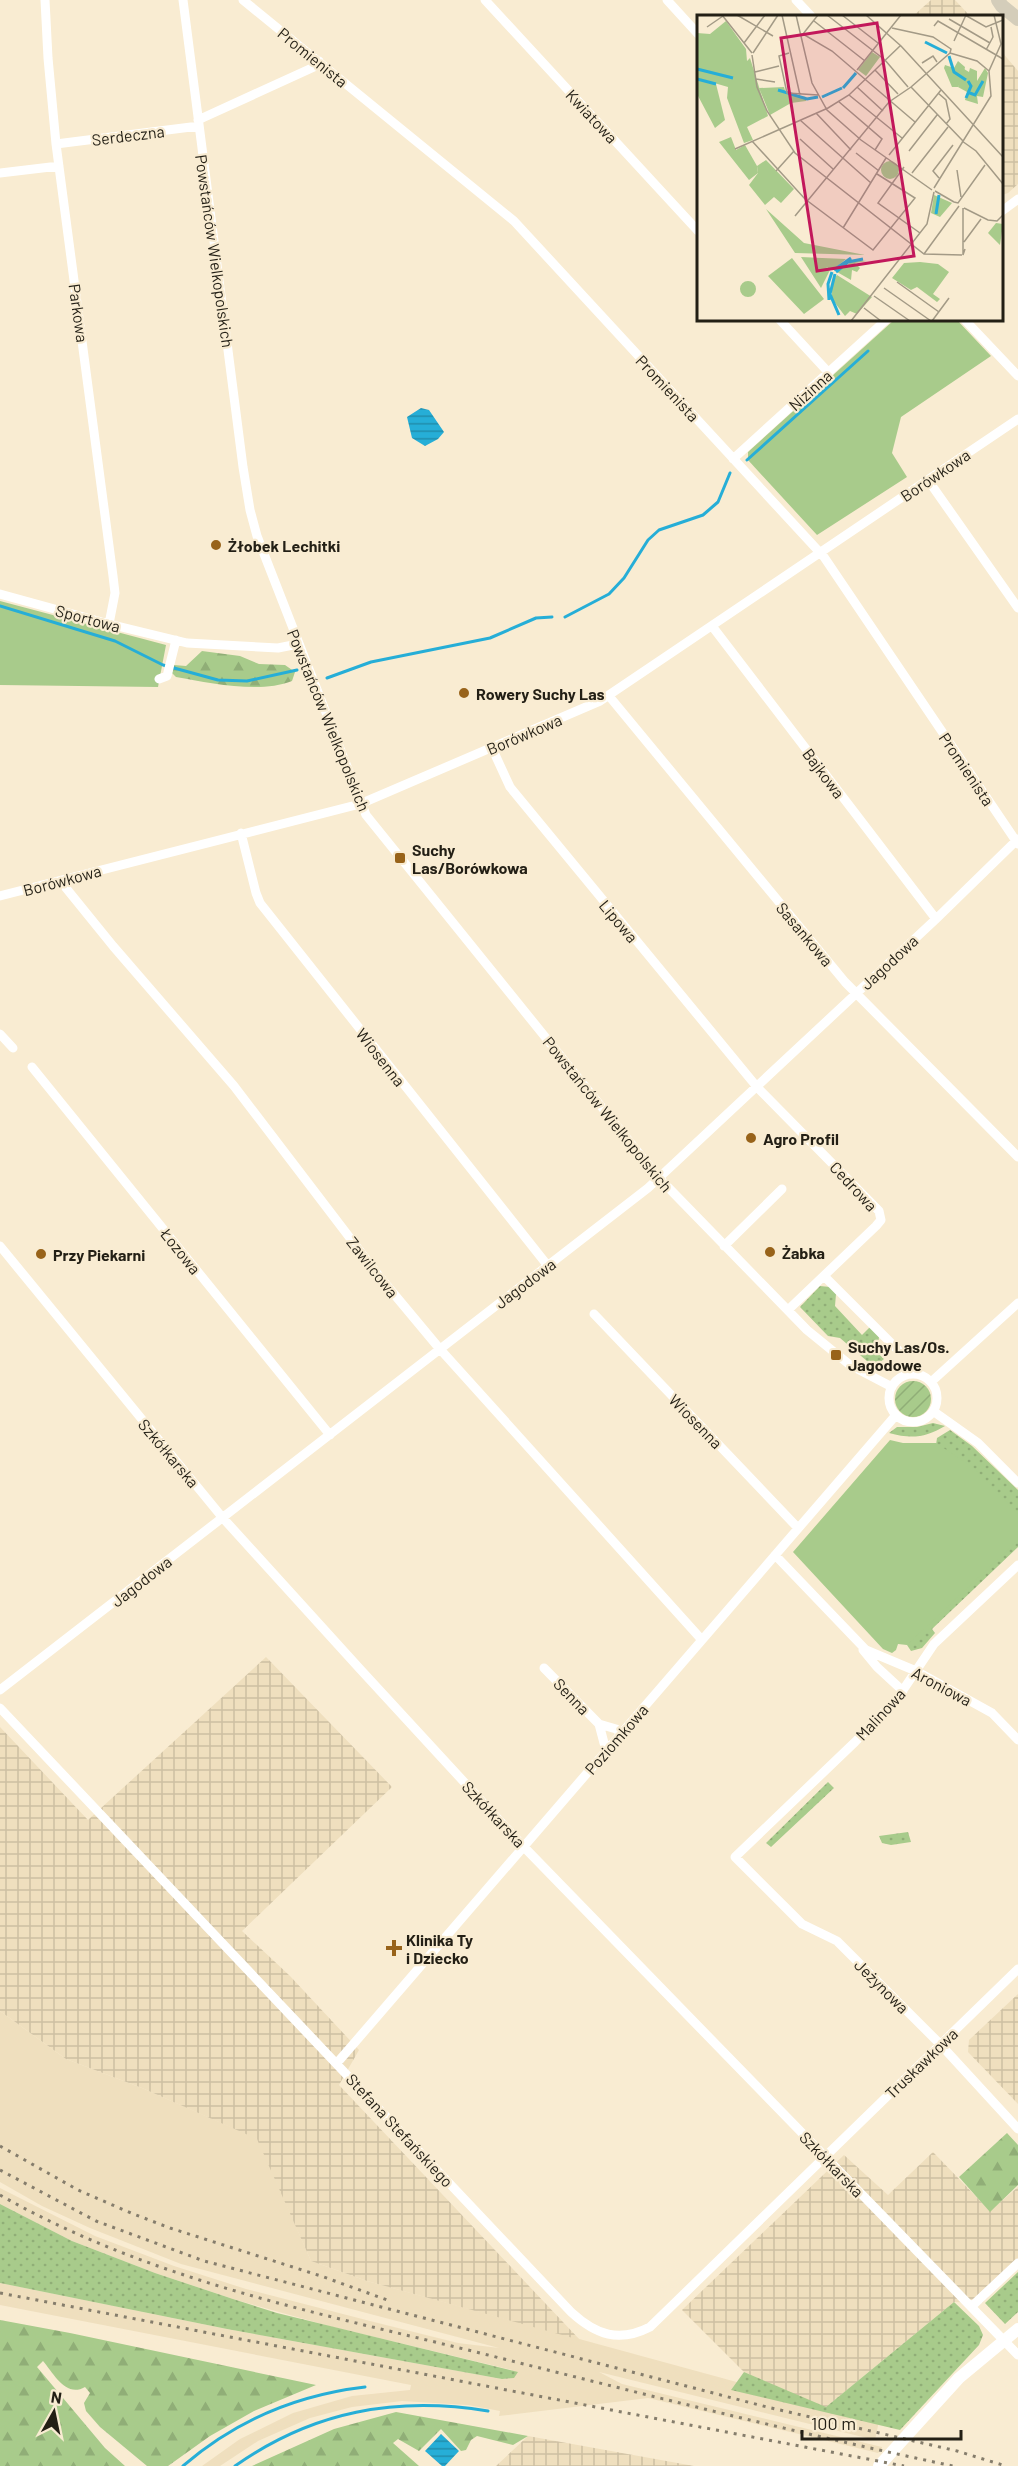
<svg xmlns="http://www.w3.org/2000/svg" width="1018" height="2466" font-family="Barlow,sans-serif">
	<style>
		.built { fill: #efdfbe }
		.industrial { fill: url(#industrial-grid) }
		.grass { fill: url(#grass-dots) }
		.forest { fill: url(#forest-firs) }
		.park { fill: #a8cb8b }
		.garden { fill: url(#garden-furrows) }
		.water { fill: url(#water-rules) }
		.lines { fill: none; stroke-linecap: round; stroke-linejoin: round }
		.stream { stroke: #26aed7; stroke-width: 3 }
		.minor { stroke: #fff; stroke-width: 9 }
		.tertiary { stroke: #fff; stroke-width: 12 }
		.secondary { stroke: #d4cdba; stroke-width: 14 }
		.rail { stroke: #857d6c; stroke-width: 3; stroke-dasharray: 3 6; stroke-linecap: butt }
		.poi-dot { fill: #98631a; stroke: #f9ecd2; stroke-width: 2 }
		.labels { text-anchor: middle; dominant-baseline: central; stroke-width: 4.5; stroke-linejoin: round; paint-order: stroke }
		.street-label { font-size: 16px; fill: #231f15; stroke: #f9ecd2 }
		.poi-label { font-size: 16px; font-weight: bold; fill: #231f15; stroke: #f9ecd2; text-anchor: start }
		.inset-river { fill: none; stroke: #26aed7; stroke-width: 3 }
		.inset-road { fill: none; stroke: #a39a86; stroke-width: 1.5 }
		.view { fill: #c2185b; fill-opacity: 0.15; stroke: #c2185b; stroke-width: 3 }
		.inset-edge { fill: none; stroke: #231f15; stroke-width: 3 }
	</style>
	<defs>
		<pattern id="industrial-grid" width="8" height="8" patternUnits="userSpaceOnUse" patternTransform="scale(1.5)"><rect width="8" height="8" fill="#efdfbe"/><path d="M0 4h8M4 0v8" fill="none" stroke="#cdbfa2"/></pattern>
		<pattern id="grass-dots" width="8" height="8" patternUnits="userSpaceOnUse" patternTransform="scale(1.5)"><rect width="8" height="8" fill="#a8cb8b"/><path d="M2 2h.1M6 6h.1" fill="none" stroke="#90ae77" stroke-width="1.8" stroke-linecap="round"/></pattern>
		<pattern id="forest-firs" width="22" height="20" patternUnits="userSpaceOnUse" patternTransform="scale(1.5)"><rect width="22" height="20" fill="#a8cb8b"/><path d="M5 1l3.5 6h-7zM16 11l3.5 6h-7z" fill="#90ae77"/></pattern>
		<pattern id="garden-furrows" width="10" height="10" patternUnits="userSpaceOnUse" patternTransform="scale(1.5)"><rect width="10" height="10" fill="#a8cb8b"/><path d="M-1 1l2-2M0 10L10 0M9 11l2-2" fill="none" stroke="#90ae77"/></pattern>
		<pattern id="water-rules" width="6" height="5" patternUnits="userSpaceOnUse" patternTransform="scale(1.5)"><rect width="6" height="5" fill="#26aed7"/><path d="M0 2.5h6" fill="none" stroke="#208dad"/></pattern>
	</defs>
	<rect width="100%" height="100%" fill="#f9ecd2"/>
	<path class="built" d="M0 2011 66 2059 142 2088 258 2139 311 2261 367 2281 879 2421 875 2440 599 2372 622 2384 882 2447V2449L878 2453 648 2398 499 2416 500 2411 468 2405 402 2401 352 2407 310 2418 258 2441 220 2466H202L240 2439 293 2413 352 2396 410 2390 411 2385 0 2305V2283L227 2329 502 2379 514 2378 512 2370 329 2326 233 2299 155 2273 72 2241 0 2204V2188L95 2236 174 2266 246 2289 370 2321 458 2343 499 2348 181 2264 90 2228 42 2206 0 2182Z"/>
	<path class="industrial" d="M931 0H955L970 16H913Z
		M1002 52 1018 71V184L1008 193 1002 195Z
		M266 1657 392 1787 242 1931 290 1976 359 2050 339 2085 580 2340 367 2281 311 2261 257 2139 142 2088 66 2059 0 2011V1727L88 1820Z
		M1018 1994V2104L968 2052 969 2040Z
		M933 2152 990 2211 1018 2187V2266L982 2303 954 2302 825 2408 744 2372 682 2310 844 2155 888 2195Z
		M528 2436 694 2466H496Z"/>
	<path class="grass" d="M820 1286 830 1287 836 1294 835 1306 862 1335 870 1327 879 1337 877 1352 884 1359 874 1367 840 1338 828 1336 800 1307Z
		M933 1423 945 1426C925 1438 911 1439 889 1433L897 1427H917Z
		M950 1430 972 1446 1018 1490V1547L932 1629 935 1633 922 1648 911 1651 907 1645 937 1438Z
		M828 1782 834 1788 771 1847 766 1843Z
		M908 1832 911 1842 891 1845 882 1843 879 1836Z
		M0 2204 72 2241 155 2273 233 2299 277 2313 518 2372 514 2378 502 2379 227 2329 0 2283Z
		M1018 2272V2312L1005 2324 985 2303Z
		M954 2302 979 2326 983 2335 979 2345 900 2430 731 2390 744 2372 826 2407Z"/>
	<path class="forest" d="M202 651 240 656 259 664 285 665 295 672 292 681C260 694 210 683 176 677L172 673 174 665 186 666Z
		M1007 2133 1018 2145V2185L990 2212 959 2177Z
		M0 2320 70 2333 316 2385 254 2411 210 2436 168 2466H147L100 2427 86 2411 84 2403 90 2393 85 2387C66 2398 54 2374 43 2361L37 2367 105 2448 125 2466H0Z
		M396 2412 528 2436 513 2445 477 2436 471 2440 466 2450 461 2451 441 2429 419 2451 398 2439 393 2443 419 2466H252L334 2429Z"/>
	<path class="park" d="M894 320H957L991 356 901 417 892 453 907 477 817 535 748 460V452Z
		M0 601 166 645 158 687 0 685Z
		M890 1440 903 1443H936L974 1468 1018 1514V1540L907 1645 898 1644 896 1650 892 1653 883 1649 793 1552Z"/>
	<path class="garden" d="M895 1399a18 18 0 1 1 36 0a18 18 0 1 1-36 0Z"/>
	<path class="water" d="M421 408 429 410 444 432 438 439 425 446 412 438 407 417Z
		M441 2434 459 2451 445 2466H442L425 2451Z"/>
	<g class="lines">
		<path class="stream" d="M747 460 868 351
			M0 606 115 641 163 665 218 680 247 681 297 670
			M565 617 609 594 624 578 648 540 659 530 703 515 718 502 730 473
			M327 678 371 662 490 638 536 618 552 617
			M183 2466C235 2421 296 2395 365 2387
			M235 2466C313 2411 396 2396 488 2411"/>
		<path class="minor" d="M45 0 48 58 56 144 113 576 115 593 109 624
			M183 0 243 467 250 510 257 536 366 815 659 1178 807 1330 850 1365 892 1387
			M243 0 514 221 824 557 1018 844
			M485 0 698 231
			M667 0 698 34
			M796 0 811 16
			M198 120 314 67 319 61
			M56 144 199 126
			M0 173 59 166
			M1002 211 1018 199
			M780 320 829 373
			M965 320 1018 376
			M733 459 886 320
			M928 480 1018 608
			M0 594 109 624 187 643 278 648 298 644
			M712 626 936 919
			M159 679 167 676 176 640
			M609 696 845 982 1018 1157
			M492 748 510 787 757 1087 879 1211 881 1220 876 1226 788 1310
			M241 833 256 893 260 903 548 1266
			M63 880 66 888 113 946 234 1086 379 1276 439 1348 702 1640
			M0 896 360 804 600 701 1018 419
			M0 1034 13 1048
			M32 1067 330 1435
			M0 1246 222 1517 360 1669 523 1846 1018 2355
			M724 1246 782 1189
			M824 1276 898 1350
			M594 1314 798 1528
			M889 1398a24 24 0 1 1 48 0a24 24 0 1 1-48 0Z
			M931 1382 1018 1303
			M933 1411 978 1443 1018 1483
			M775 1555 866 1650 916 1671 992 1713 1018 1740
			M1018 1565 934 1644 899 1696 855 1742 735 1857 802 1924 837 1941 940 2044 1018 2129
			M863 1650 877 1667 903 1691
			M544 1668 599 1724 604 1743 609 1747
			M0 1690 648 1188 936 919 1018 839
			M0 1708 571 2312C596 2335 619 2343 650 2327L1018 1969
			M599 1724 616 1729 621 1733
			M337 2063 896 1415
			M971 2307 1018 2263"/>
		<path class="tertiary" d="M879 2466 959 2378 1018 2329"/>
		<path class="secondary" d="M998 0 1002 6 1018 19"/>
		<path class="rail" d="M0 2146 78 2190 131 2213 170 2228 321 2276 390 2301
			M0 2170 96 2221 204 2261 767 2407 957 2451 1006 2466
			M0 2195C148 2279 309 2311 472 2351 632 2391 791 2432 953 2466
			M0 2293 904 2466"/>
	</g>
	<g class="poi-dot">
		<circle cx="216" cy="545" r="6"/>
		<circle cx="464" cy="693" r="6"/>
		<rect x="394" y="852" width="12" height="12" rx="3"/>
		<circle cx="751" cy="1138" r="6"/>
		<circle cx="770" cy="1252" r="6"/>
		<circle cx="41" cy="1254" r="6"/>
		<rect x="830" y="1349" width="12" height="12" rx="3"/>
		<path d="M391 1939h6v6h6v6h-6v6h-6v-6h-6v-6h6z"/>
	</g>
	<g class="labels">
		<g class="street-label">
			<text transform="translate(313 57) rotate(39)">Promienista</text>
			<text transform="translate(592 116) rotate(47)">Kwiatowa</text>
			<text transform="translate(128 135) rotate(-7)">Serdeczna</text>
			<text transform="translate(215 251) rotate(82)">Powstańców Wielkopolskich</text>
			<text transform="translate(79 313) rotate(82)">Parkowa</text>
			<text transform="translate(668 388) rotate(47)">Promienista</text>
			<text transform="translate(810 390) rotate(-42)">Nizinna</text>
			<text transform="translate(935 475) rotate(-34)">Borówkowa</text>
			<text transform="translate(88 618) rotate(15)">Sportowa</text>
			<text transform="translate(329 720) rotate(68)">Powstańców Wielkopolskich</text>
			<text transform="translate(524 734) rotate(-23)">Borówkowa</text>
			<text transform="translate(967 769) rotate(56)">Promienista</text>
			<text transform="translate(824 773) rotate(53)">Bajkowa</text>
			<text transform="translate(62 880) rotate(-15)">Borówkowa</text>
			<text transform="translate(619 921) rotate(50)">Lipowa</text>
			<text transform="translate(805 934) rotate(50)">Sasankowa</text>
			<text transform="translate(889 962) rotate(-43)">Jagodowa</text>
			<text transform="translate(381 1057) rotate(52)">Wiosenna</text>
			<text transform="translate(608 1114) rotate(51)">Powstańców Wielkopolskich</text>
			<text transform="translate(854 1186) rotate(47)">Cedrowa</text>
			<text transform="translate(181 1251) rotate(51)">Łozowa</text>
			<text transform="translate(373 1267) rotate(52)">Zawilcowa</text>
			<text transform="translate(525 1283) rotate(-37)">Jagodowa</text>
			<text transform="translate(696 1421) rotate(46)">Wiosenna</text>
			<text transform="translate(169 1453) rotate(50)">Szkółkarska</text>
			<text transform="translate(141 1581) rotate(-38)">Jagodowa</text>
			<text transform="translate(942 1686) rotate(28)">Aroniowa</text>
			<text transform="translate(572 1696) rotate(46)">Senna</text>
			<text transform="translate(880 1714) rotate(-47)">Malinowa</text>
			<text transform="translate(616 1739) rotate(-49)">Poziomkowa</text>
			<text transform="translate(494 1814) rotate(47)">Szkółkarska</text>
			<text transform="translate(882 1986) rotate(45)">Jeżynowa</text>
			<text transform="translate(921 2063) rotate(-44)">Truskawkowa</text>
			<text transform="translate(400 2130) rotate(47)">Stefana Stefańskiego</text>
			<text transform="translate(832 2164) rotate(46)">Szkółkarska</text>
		</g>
		<g class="poi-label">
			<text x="228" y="545">Żłobek Lechitki</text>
			<text x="476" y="693">Rowery Suchy Las</text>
			<text x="412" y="849">Suchy<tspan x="412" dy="18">Las/Borówkowa</tspan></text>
			<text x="763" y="1138">Agro Profil</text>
			<text x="782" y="1252">Żabka</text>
			<text x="53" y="1254">Przy Piekarni</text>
			<text x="848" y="1346">Suchy Las/Os.<tspan x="848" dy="18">Jagodowe</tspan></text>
			<text x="406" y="1939">Klinika Ty<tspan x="406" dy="18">i Dziecko</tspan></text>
		</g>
	</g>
	<g transform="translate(697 15)">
		<rect width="306" height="306" fill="#f9ecd2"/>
		<path d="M261 46 268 52 266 63 261 72H255L247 53 248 50 257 53ZM69 145 97 174 84 188 77 182 68 190 52 170 61 158 60 151ZM237 180 255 188 243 202 234 198ZM69 194 107 228 168 240 98 238Z" fill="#a8cb8b"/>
		<path d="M29 6 49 34 50 46 53 43 71 101 50 112 56 125 47 128 30 83 31 72 0 63V18L13 19ZM0 65 19 69 28 105 18 113 0 79ZM299 208 306 209 303 230 291 218ZM104 242 125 243 149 244 136 255 129 252 133 255 124 273ZM95 243 127 284 107 299 71 261ZM157 245 170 246 158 248 163 253 160 257 155 255 154 265 140 257ZM223 247 241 249 252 257 236 279 243 284 240 287 220 272 214 275 195 263 207 248ZM43 274a8 8 0 1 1 16 0a8 8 0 1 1-16 0Z" fill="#a8cb8b"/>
		<path d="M34 122 39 135 48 130 60 151 61 158 52 165 22 127Z" fill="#a8cb8b"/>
		<path d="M175 37 183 42 169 61 161 55ZM273 53 280 56V66L288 53 291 58 286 82 280 81 281 89 268 85 270 77 261 72 267 54 272 57ZM87 72 89 79 109 82V86L94 88 73 100 62 73ZM184 155a9 9 0 1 1 18 0a9 9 0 1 1-18 0Z" fill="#a8cb8b"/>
		<path d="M140 260 175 282 160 299 153 296 148 301 135 284V267Z" fill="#a8cb8b"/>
		<path class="inset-river" d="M228 27 250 38M252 41 257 57 269 65M0 54 36 63M0 64 19 69M146 73 159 58M81 75 110 84 121 82M270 77 278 80 286 66M125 82 145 73M269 83 274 71 271 66M239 199 242 180M137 255 154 243M139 257 151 247 166 244M138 259 133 279 142 300M132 285 131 269 135 257"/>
		<path class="inset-road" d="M25 0 55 38M40 0 76 21M85 0 103 80M99 0 115 68 130 95 164 125 235 175M130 0 188 45 211 72M145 0 181 28M169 0 204 31 306 142M268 0 289 12 306 5M252 4 293 28M117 6 168 46M237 11 241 6 306 44M10 12 26 1M195 13 236 22 254 34 253 38M106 19 121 0M101 20 106 19 135 36 218 107M257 26 269 0M47 28 68 0M289 35 296 22 294 12M56 38 81 0M92 38 82 41 90 78 121 80M253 38 280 46 292 56M55 40 60 72 70 96 98 138 227 239 265 240M225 48 236 41 240 47M160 55 204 0M178 55 201 79M58 57 82 51M59 64 78 67M160 72 186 96M214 72 266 126M214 72 253 38M241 78 249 85 253 104 249 109M152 80 205 123M141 86 185 124 178 135M119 98 154 135M103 105 174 168M103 124 136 154M55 126 108 184 176 235 218 183 180 159M265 126 279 136 306 169M38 134 131 93 152 80 203 31M212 136 240 100M159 138 182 156M192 140 244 75M207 152 181 188 223 218M260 155 264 182M79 156 97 136M215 158 251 112M242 163 236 156 256 130M237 173 294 81 292 56 304 29 297 0M238 176 257 187M257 187 261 188 288 150M266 193V240L268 234M267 193 291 205 300 206 306 200M98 201 192 87 214 72M146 213 189 143M267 227 284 204M227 239 262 191M200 267 242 297M187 273 234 306M177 281 213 306M167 293 184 306M154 306 230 209 237 177M235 306 252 283"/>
		<path class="view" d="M180 8 217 241 120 256 84 23Z"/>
		<rect width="306" height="306" class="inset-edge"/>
	</g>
	<g transform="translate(54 2412) rotate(9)" stroke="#f9ecd2" stroke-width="4.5" paint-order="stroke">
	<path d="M0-4.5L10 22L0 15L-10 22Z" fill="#231f15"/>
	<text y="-9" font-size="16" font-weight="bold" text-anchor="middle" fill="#231f15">N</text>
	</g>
	<path d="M802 2430v9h159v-9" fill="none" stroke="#231f15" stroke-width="3"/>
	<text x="811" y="2430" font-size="18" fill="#231f15" stroke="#f9ecd2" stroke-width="4.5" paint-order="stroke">100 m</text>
</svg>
